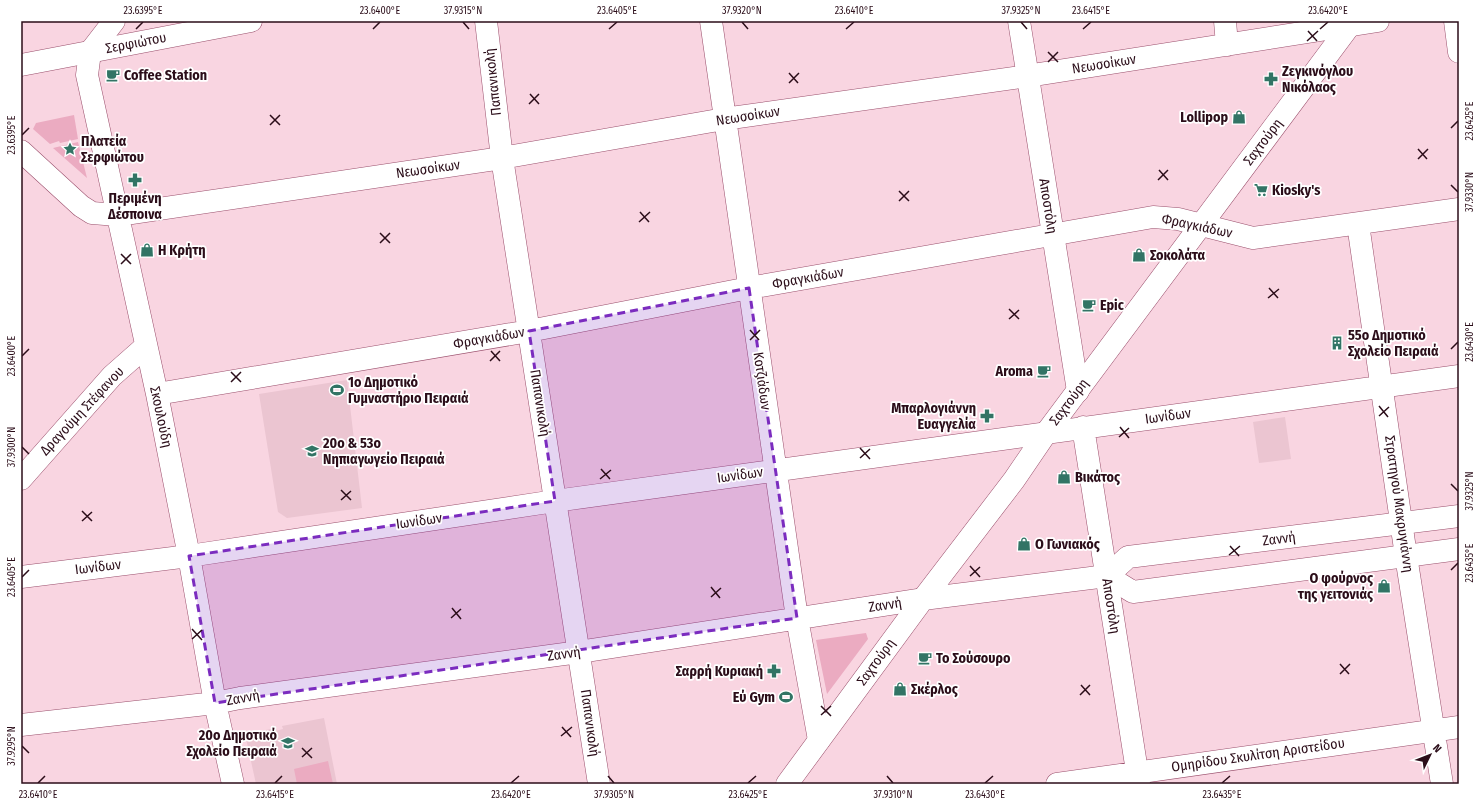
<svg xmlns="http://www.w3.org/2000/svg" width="1480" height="805" font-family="'Fira Sans Condensed',sans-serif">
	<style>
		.built { fill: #ebc5d1 }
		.green { fill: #ebabc1 }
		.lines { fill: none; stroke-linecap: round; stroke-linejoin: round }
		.minor-casing { stroke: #9a4f6c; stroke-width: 23 }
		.tertiary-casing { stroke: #9a4f6c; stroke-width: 23 }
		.minor { stroke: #fff; stroke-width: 22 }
		.tertiary { stroke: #fff; stroke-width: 22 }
		.marked { fill: #7b2cbf; fill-opacity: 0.2; stroke: #7b2cbf; stroke-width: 3; stroke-dasharray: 8 5; stroke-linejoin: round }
		.ticks { fill: none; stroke: #2b0d19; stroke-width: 1.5 }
		.labels { text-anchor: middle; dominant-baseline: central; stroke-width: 3.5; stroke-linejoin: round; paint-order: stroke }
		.street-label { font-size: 14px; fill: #2b0d19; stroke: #fff }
		.poi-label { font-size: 14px; font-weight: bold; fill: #2b0d19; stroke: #fff; text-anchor: start }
		.neatline { fill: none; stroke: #2b0d19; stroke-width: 1.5 }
		.ticks-label { font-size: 10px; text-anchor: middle; fill: #2b0d19 }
	</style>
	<rect width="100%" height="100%" fill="#f9d5e1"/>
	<path class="built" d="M347 380 362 508 287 518 278 512 259 394Z
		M1285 417 1291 459 1259 463 1253 422Z
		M324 718 337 784H256L245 734 271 729V732L283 729 282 726Z"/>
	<path class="green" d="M74 115 78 139 60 143 59 141 50 144 33 129 36 123Z
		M78 142 87 178 53 148Z
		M866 633 868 639 827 694 816 640Z
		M328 761 333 784H297L294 769Z"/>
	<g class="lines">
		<g class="minor-casing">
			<path id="minor" d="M114 21 90 52 87 75 157 394 189 556 215 703 233 784
				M486 21 502 158 599 784
				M711 21 797 618 819 740
				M1019 21 1078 391
				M1225 21 1227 45
				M1455 21 1459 52
				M21 151 81 206 92 213 118 215 502 158 724 119 1027 76 1378 21
				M1358 224 1406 556 1442 784
				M157 394 529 331 749 288 1153 217 1178 219 1253 238 1459 209
				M1083 427 1139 784
				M21 479 112 376 146 346
				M21 577 189 556 555 501 1459 376
				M21 725 215 703 240 698 579 652 923 599
				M1057 784 1459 727"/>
		</g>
		<g class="tertiary-casing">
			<path id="tertiary" d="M21 65 251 21
				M1107 576 1133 592 1459 549
				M923 599 1107 576 1128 557 1459 516
				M787 784 923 599 1014 480 1046 433 1353 21"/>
		</g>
		<use href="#minor" class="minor"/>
		<use href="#tertiary" class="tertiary"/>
	</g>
	<path class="marked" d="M749 288 797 618 215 703 189 556 555 501 529 331Z"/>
	<path class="ticks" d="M463 22 469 29M742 22 748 29M1021 22 1027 29M136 29 143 22M373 29 380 22M609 29 617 22M846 29 854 22M1083 29 1091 22M1320 29 1328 22M1308 31 1317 41M1307 41 1318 31M1048 52 1058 62M1048 62 1058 52M789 73 798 83M789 83 799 73M530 94 539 104M529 104 539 94M270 115 280 125M270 125 280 115M1451 128 1458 121M22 135 29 128M1418 149 1427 159M1418 159 1428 149M1159 170 1168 180M1158 180 1168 170M1451 185 1458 192M899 191 909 201M899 201 909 191M640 212 649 222M639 222 650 212M380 233 390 243M380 243 390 233M121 254 131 264M121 264 131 254M1269 288 1278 298M1268 298 1279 289M1009 309 1019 319M1009 319 1019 310M750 330 759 340M750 340 760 330M1451 349 1458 342M491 351 500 361M22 356 29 349M490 361 500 351M231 372 241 382M231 382 241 372M1379 406 1388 417M1379 416 1389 407M1120 427 1129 438M1119 437 1129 428M22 447 29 454M860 448 870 459M860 458 870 449M601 469 610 479M600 479 611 470M1451 484 1458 491M341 490 351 500M341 500 351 491M82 511 92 521M82 521 92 512M1230 546 1239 556M1229 555 1240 546M970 566 980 577M1451 570 1458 563M970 576 980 567M22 577 29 570M711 587 720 598M711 597 721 588M452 608 461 619M451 618 461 609M192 629 202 640M192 639 202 630M1340 664 1349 674M1340 674 1350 664M1081 685 1090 695M1080 695 1090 685M821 706 831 716M821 715 831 706M562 727 571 737M561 736 572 727M22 746 29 753M302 748 312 758M302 757 312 748M608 776 614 783M887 776 893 783M38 783 45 776M275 783 282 776M511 783 519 776M748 783 756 776M985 783 993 776M1222 783 1230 776"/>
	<defs>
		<g id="cafe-bare" transform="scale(1.08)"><path d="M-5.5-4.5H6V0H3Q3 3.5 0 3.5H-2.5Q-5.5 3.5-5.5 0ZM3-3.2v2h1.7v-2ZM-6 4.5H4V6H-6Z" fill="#327465" stroke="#fff" stroke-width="2.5" paint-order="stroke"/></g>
		<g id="pharmacy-bare" transform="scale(1.08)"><path d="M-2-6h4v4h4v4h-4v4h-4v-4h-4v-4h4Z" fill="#327465" stroke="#fff" stroke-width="2.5" paint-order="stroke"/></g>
		<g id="shop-bare" transform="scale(1.08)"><path d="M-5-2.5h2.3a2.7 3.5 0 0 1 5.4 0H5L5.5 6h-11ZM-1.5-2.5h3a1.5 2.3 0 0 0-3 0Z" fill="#327465" stroke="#fff" stroke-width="2.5" paint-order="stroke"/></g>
		<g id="sight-bare" transform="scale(1.08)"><path d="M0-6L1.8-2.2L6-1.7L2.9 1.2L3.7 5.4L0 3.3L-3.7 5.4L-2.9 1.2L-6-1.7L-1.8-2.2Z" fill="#327465" stroke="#fff" stroke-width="2.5" paint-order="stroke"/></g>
		<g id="supermarket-bare" transform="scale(1.08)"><path d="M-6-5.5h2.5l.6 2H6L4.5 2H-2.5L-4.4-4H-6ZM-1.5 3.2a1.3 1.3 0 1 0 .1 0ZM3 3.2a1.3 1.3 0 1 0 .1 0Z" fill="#327465" stroke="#fff" stroke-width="2.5" paint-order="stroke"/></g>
		<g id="building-bare" transform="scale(1.08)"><path d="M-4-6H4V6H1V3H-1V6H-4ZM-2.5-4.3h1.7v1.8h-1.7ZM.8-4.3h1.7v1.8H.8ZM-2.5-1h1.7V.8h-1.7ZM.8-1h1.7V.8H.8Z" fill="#327465" stroke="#fff" stroke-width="2.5" paint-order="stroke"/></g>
		<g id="stadium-bare" transform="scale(1.08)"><path d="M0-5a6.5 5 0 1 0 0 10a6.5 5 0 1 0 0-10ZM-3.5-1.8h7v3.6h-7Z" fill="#327465" stroke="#fff" stroke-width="2.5" paint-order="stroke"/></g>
		<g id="school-bare" transform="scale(1.08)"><path d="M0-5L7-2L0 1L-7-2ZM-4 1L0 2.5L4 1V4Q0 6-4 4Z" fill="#327465" stroke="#fff" stroke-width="2.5" paint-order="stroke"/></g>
	</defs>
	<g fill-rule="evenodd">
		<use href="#cafe-bare" x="113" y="75"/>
		<use href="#pharmacy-bare" x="1271" y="79"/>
		<use href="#shop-bare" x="1239" y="117"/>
		<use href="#sight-bare" x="70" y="149"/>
		<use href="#pharmacy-bare" x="135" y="180"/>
		<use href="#supermarket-bare" x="1261" y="190"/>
		<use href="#shop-bare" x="147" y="250"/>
		<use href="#shop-bare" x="1139" y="255"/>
		<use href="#cafe-bare" x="1089" y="305"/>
		<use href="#building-bare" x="1337" y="343"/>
		<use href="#cafe-bare" x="1044" y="371"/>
		<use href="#stadium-bare" x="337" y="390"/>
		<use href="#pharmacy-bare" x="987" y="416"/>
		<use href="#school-bare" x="312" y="451"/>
		<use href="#shop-bare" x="1064" y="477"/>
		<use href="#shop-bare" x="1024" y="544"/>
		<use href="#shop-bare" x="1384" y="586"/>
		<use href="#cafe-bare" x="925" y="658"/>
		<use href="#pharmacy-bare" x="774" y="671"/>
		<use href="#shop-bare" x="900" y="689"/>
		<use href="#stadium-bare" x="786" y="697"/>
		<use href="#school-bare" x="288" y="743"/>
	</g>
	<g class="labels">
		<g class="street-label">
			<text transform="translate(136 43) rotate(-11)">Σερφιώτου</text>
			<text transform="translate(1104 64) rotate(-9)">Νεωσοίκων</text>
			<text transform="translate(493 82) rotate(-96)">Παπανικολή</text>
			<text transform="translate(748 116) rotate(-9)">Νεωσοίκων</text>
			<text transform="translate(1263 142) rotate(-53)">Σαχτούρη</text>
			<text transform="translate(428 169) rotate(-8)">Νεωσοίκων</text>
			<text transform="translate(1048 206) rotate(81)">Αποστόλη</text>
			<text transform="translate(1197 226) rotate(12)">Φραγκιάδων</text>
			<text transform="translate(808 278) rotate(-10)">Φραγκιάδων</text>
			<text transform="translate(489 338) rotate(-10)">Φραγκιάδων</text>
			<text transform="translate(762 381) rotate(82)">Κοτζιάδων</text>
			<text transform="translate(1069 402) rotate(-53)">Σαχτούρη</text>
			<text transform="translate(540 403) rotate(81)">Παπανικολή</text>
			<text transform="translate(82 411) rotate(-47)">Δραγούμη Στέφανου</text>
			<text transform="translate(1168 416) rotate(-8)">Ιωνίδων</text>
			<text transform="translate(161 417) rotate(78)">Σκουλούδη</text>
			<text transform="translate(740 475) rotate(-8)">Ιωνίδων</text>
			<text transform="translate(1399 504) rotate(82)">Στρατηγού Μακρυγιάννη</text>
			<text transform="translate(419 521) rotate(-8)">Ιωνίδων</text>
			<text transform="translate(1279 539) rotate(-7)">Ζαννή</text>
			<text transform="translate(98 567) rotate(-7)">Ιωνίδων</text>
			<text transform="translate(885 605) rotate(-9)">Ζαννή</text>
			<text transform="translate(1111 606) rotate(81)">Αποστόλη</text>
			<text transform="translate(564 654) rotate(-8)">Ζαννή</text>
			<text transform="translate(876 662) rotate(-54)">Σαχτούρη</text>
			<text transform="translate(243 698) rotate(-10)">Ζαννή</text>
			<text transform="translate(590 723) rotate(82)">Παπανικολή</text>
			<text transform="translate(1258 755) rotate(-8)">Ομηρίδου Σκυλίτση Αριστείδου</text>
		</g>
		<g class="poi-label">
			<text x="1282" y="71">Ζεγκινόγλου<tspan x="1282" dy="16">Νικόλαος</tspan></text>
			<text x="124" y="75">Coffee Station</text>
			<text x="1228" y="117" text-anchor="end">Lollipop</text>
			<text x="81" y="141">Πλατεία<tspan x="81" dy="16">Σερφιώτου</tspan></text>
			<text x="1272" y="190">Kiosky's</text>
			<text x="135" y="198" text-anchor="middle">Περιμένη<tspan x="135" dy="16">Δέσποινα</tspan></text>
			<text x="158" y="250">Η Κρήτη</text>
			<text x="1150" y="255">Σοκολάτα</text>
			<text x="1100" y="305">Epic</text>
			<text x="1348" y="335">55ο Δημοτικό<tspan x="1348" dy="16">Σχολείο Πειραιά</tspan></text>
			<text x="1033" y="371" text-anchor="end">Aroma</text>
			<text x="348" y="382">1ο Δημοτικό<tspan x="348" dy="16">Γυμναστήριο Πειραιά</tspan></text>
			<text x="976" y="408" text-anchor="end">Μπαρλογιάννη<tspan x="976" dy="16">Ευαγγελία</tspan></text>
			<text x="323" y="443">20ο &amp; 53ο<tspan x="323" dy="16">Νηπιαγωγείο Πειραιά</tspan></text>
			<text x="1075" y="477">Βικάτος</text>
			<text x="1035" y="544">Ο Γωνιακός</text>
			<text x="1373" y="578" text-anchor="end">Ο φούρνος<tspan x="1373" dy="16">της γειτονιάς</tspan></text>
			<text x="936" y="658">Το Σούσουρο</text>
			<text x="763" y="671" text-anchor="end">Σαρρή Κυριακή</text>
			<text x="911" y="689">Σκέρλος</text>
			<text x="775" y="697" text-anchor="end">Εύ Gym</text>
			<text x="277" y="735" text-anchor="end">20ο Δημοτικό<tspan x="277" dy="16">Σχολείο Πειραιά</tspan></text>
		</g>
	</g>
	<rect width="1480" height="805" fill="none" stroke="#ffffff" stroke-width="44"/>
	<g transform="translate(1430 755) rotate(47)" stroke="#ffffff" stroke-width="3" paint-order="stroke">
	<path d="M0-3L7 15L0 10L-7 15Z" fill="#2b0d19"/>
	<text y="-6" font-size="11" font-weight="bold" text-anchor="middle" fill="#2b0d19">N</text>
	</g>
	<rect x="22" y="22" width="1436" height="761" class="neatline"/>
	<g class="ticks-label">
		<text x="143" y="14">23.6395°E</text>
		<text x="380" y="14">23.6400°E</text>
		<text x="463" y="14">37.9315°N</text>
		<text x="617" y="14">23.6405°E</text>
		<text x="742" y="14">37.9320°N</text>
		<text x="854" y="14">23.6410°E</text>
		<text x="1021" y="14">37.9325°N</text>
		<text x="1091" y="14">23.6415°E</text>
		<text x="1328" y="14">23.6420°E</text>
		<text transform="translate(1469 121) rotate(-90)" y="4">23.6425°E</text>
		<text transform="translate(11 135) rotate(-90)" y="4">23.6395°E</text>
		<text transform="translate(1469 192) rotate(-90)" y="4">37.9330°N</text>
		<text transform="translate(1469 342) rotate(-90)" y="4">23.6430°E</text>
		<text transform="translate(11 356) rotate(-90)" y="4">23.6400°E</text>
		<text transform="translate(11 447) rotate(-90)" y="4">37.9300°N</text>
		<text transform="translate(1469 491) rotate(-90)" y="4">37.9325°N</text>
		<text transform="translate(1469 563) rotate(-90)" y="4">23.6435°E</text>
		<text transform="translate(11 577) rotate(-90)" y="4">23.6405°E</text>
		<text transform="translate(11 746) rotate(-90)" y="4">37.9295°N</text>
		<text x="38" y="798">23.6410°E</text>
		<text x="275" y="798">23.6415°E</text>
		<text x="511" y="798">23.6420°E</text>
		<text x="614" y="798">37.9305°N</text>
		<text x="748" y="798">23.6425°E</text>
		<text x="893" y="798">37.9310°N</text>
		<text x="985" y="798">23.6430°E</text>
		<text x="1222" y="798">23.6435°E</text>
	</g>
</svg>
